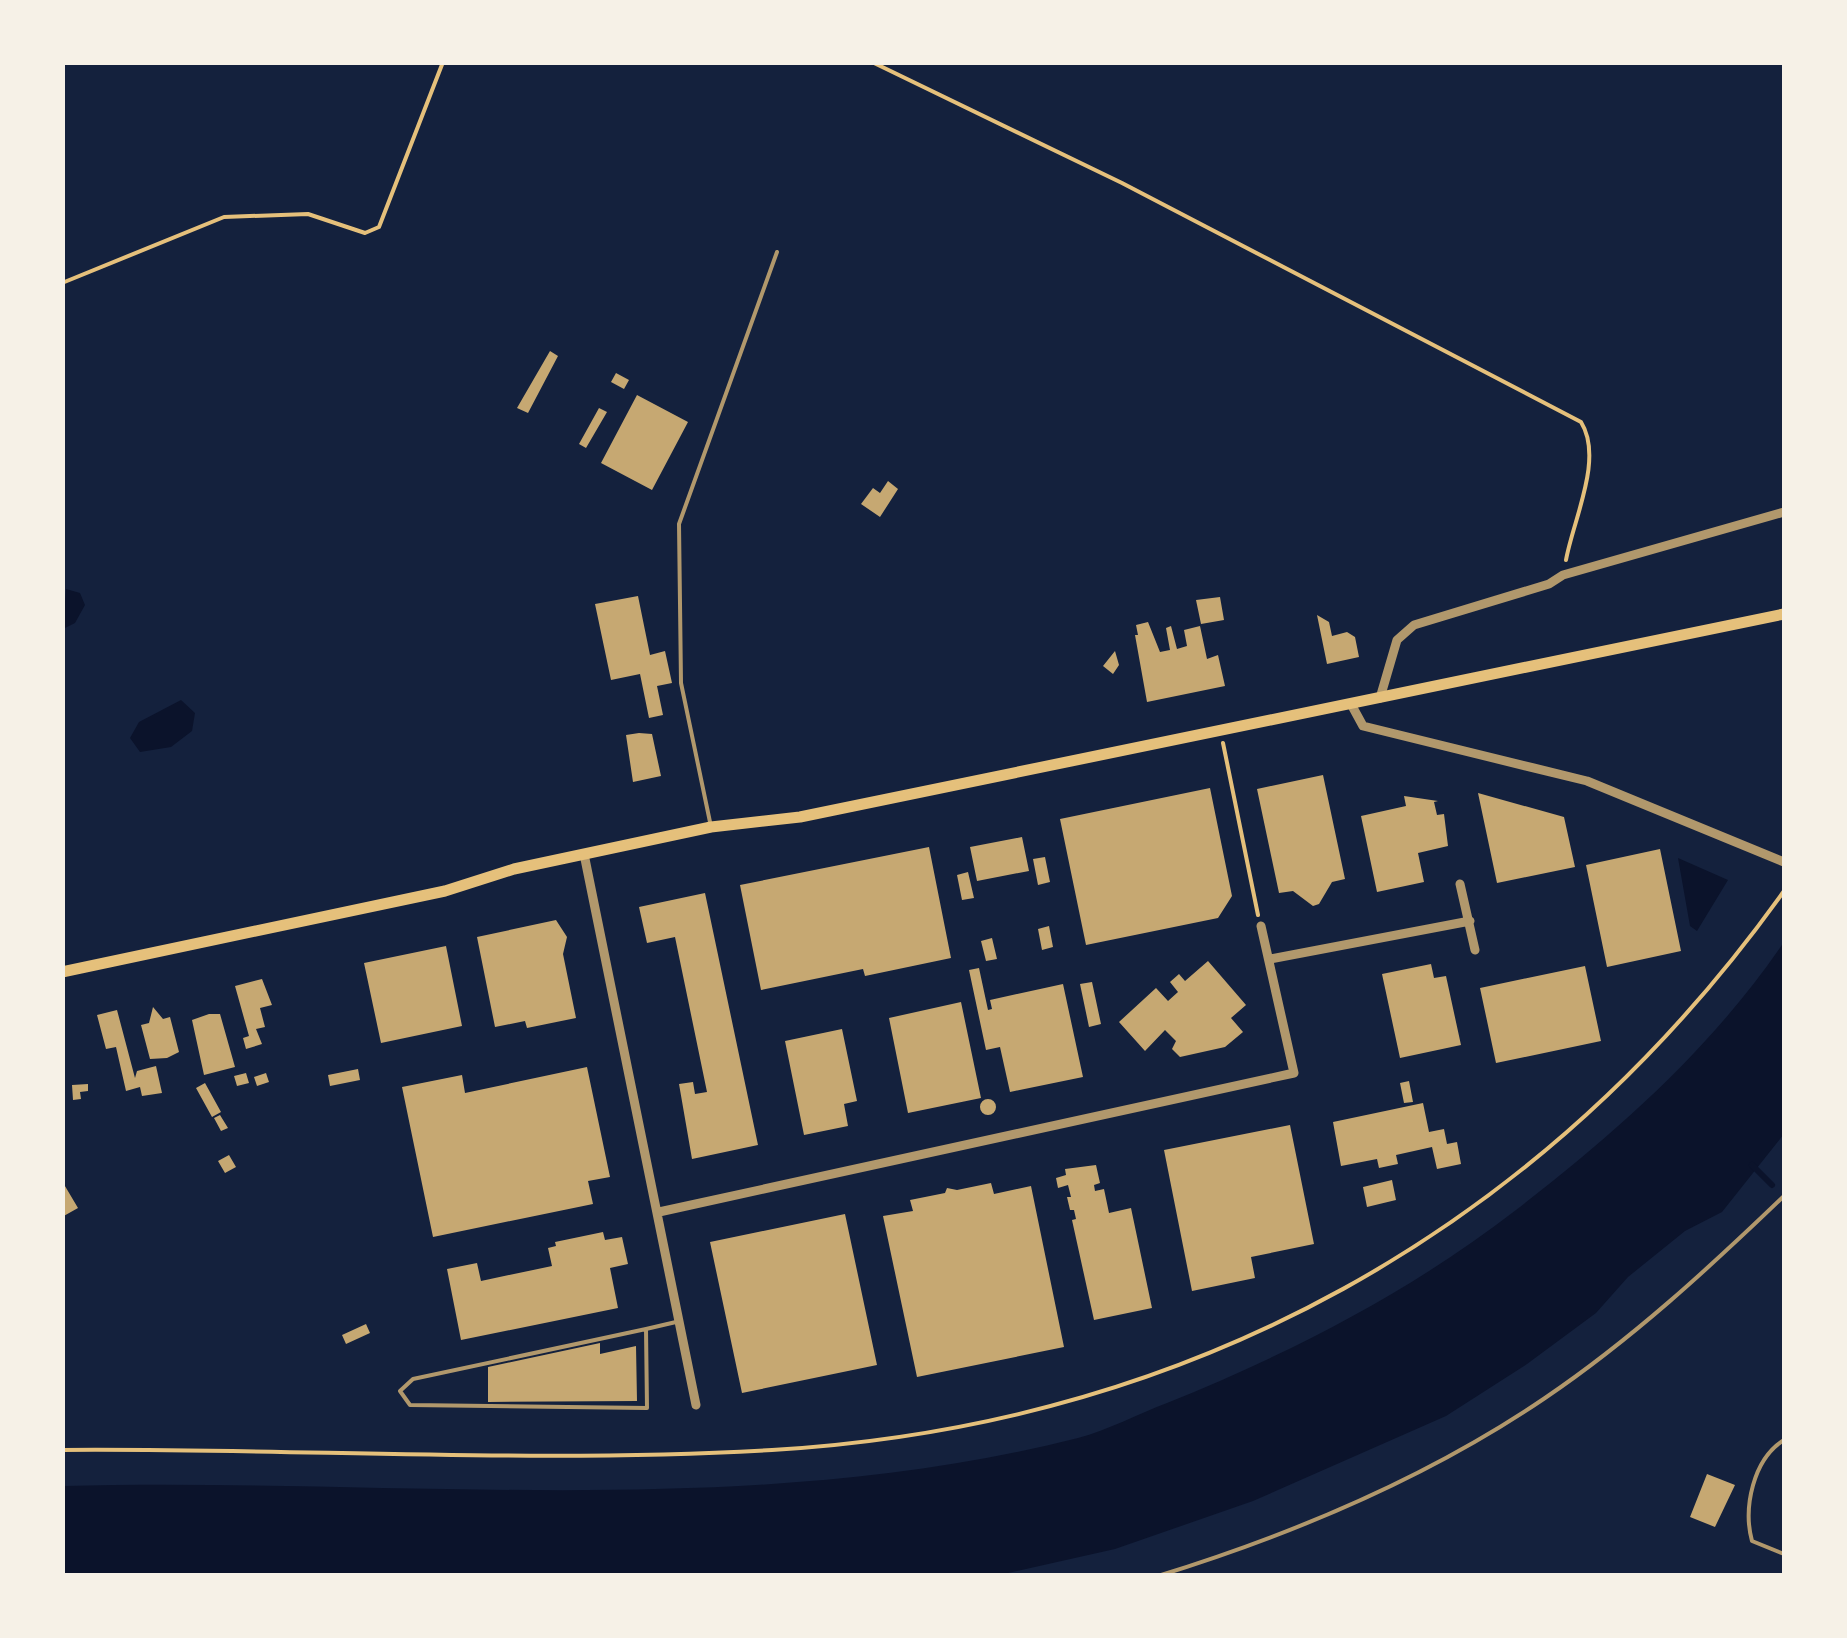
<svg xmlns="http://www.w3.org/2000/svg" width="1847" height="1638" font-family="Manrope,sans-serif">
	<style>
		.water { fill: #0b132b }
		.lines { fill: none; stroke-linecap: round; stroke-linejoin: round }
		.stream { stroke: #0b132b; stroke-width: 6 }
		.building { fill: #c6a872 }
		.path { stroke: #e5c07b; stroke-width: 4 }
		.service { stroke: #b1986c; stroke-width: 4 }
		.minor { stroke: #b1986c; stroke-width: 9 }
		.secondary { stroke: #e5c07b; stroke-width: 11 }
	</style>
	<rect width="100%" height="100%" fill="#14213d"/>
	<path class="water" d="M66 589 80 593 85 605 75 623 63 629Z
		M181 700 195 713 192 731 171 747 140 752 130 738 139 722Z
		M1678 858 1728 880 1697 931 1690 926Z
		M1784 942V1134L1722 1212 1685 1231 1628 1277 1596 1313 1527 1364 1446 1416 1253 1501 1115 1549 999 1575H63V1486C399 1477 748 1522 1078 1438 1108 1430 1138 1414 1167 1403 1291 1353 1410 1292 1516 1210 1617 1132 1712 1048 1784 942Z"/>
	<g class="lines">
		<path class="stream" d="M1752 1165 1772 1185"/>
	</g>
	<path class="building" d="M550 351 558 356 528 413 517 408Z
		M616 373 629 380 624 389 611 382Z
		M637 395 688 422 652 490 601 463Z
		M599 408 607 412 586 448 579 444Z
		M888 481 898 489 880 517 861 504 873 488 880 493Z
		M638 596 650 655 665 651 672 683 657 686 663 715 649 718 640 674 611 680 595 604Z
		M1220 597 1224 620 1201 624 1196 600Z
		M1317 615 1329 622 1332 636 1347 632 1355 637 1359 657 1327 664Z
		M1148 622 1160 652 1170 650 1166 628 1171 626 1177 649 1187 646 1184 630 1200 626 1207 659 1218 655 1225 686 1147 702 1135 635H1138L1136 625Z
		M1115 651 1119 665 1113 674 1103 666Z
		M639 733 652 734 661 776 633 782 626 735Z
		M1323 775 1345 879 1332 882 1319 904 1313 906 1293 891 1279 893 1257 789Z
		M1210 788 1232 896 1218 918 1086 945 1060 819Z
		M1478 793 1564 817 1575 867 1497 883Z
		M1404 796 1438 801 1434 802 1437 815 1444 814 1448 846 1418 853 1424 882 1377 892 1361 816 1406 806Z
		M1022 837 1029 871 977 881 970 847Z
		M929 847 951 958 865 976 863 969 761 990 740 885Z
		M1660 849 1681 951 1607 967 1586 865Z
		M1045 857 1050 882 1038 885 1033 859Z
		M968 872 974 898 962 900 957 875Z
		M705 893 758 1145 692 1159 679 1084 693 1082 695 1094 707 1092 675 937 647 943 639 907Z
		M556 920 567 937 563 954 576 1018 527 1028 525 1021 495 1027 477 937Z
		M1049 926 1053 947 1042 950 1038 929Z
		M992 938 997 959 986 961 981 941Z
		M446 946 462 1026 381 1043 364 963Z
		M1208 961 1246 1005 1231 1018 1243 1032 1225 1047 1180 1057 1172 1049 1176 1041 1165 1030 1145 1051 1119 1022 1156 988 1168 1001 1178 992 1170 982 1179 974 1185 981Z
		M1431 964 1434 978 1446 976 1461 1045 1400 1058 1382 974Z
		M1585 966 1601 1041 1496 1063 1480 988Z
		M979 968 988 1010 992 1009 990 1000 1063 984 1083 1077 1010 1092 1000 1047 986 1050 969 970Z
		M262 979 272 1005 260 1008 265 1027 256 1029 262 1044 246 1049 243 1038 249 1036 235 986Z
		M1092 982 1101 1024 1089 1027 1080 984Z
		M961 1002 981 1098 908 1113 889 1018Z
		M153 1007 163 1019 170 1017 179 1052 167 1058 150 1059 141 1025 149 1023Z
		M117 1010 135 1078 137 1071 156 1066 162 1093 142 1096 140 1087 126 1091 116 1047 106 1049 97 1015Z
		M209 1014H220L235 1067 204 1075 192 1020Z
		M842 1029 857 1101 844 1104 848 1126 804 1135 785 1041Z
		M587 1067 610 1177 588 1181 593 1204 433 1237 402 1087 462 1075 465 1093Z
		M358 1069 360 1080 330 1086 328 1075Z
		M246 1073 249 1083 237 1086 234 1076Z
		M266 1073 269 1082 257 1086 254 1077Z
		M1409 1081 1413 1102 1404 1103 1400 1083Z
		M205 1083 221 1112 212 1117 196 1088Z
		M88 1084V1091L80 1092 81 1099 73 1100 72 1085Z
		M980 1107a8 8 0 1 1 16 0a8 8 0 1 1-16 0Z
		M1423 1103 1429 1132 1444 1129 1447 1144 1457 1142 1461 1164 1437 1169 1432 1147 1396 1155 1398 1164 1379 1168 1377 1159 1341 1166 1333 1122Z
		M220 1115 228 1128 221 1131 214 1118Z
		M1290 1125 1314 1244 1251 1257 1255 1278 1192 1291 1164 1150Z
		M229 1155 236 1167 225 1173 218 1161Z
		M1096 1165 1100 1183 1094 1185 1095 1191 1104 1189 1109 1213 1131 1208 1152 1308 1094 1320 1072 1220 1076 1219 1074 1210H1070L1067 1197H1071L1068 1185 1058 1188 1056 1178 1066 1175 1065 1169Z
		M1392 1180 1396 1200 1367 1207 1363 1187Z
		M62 1181 78 1208 62 1217Z
		M991 1183 994 1194 1031 1186 1064 1347 917 1377 883 1216 913 1211 910 1200 945 1193 947 1188 957 1190Z
		M845 1214 877 1365 742 1393 710 1242Z
		M603 1232 605 1240 622 1237 628 1264 610 1268 618 1308 461 1340 447 1269 477 1263 481 1281 552 1266 548 1248 556 1246 555 1242Z
		M366 1324 370 1333 346 1344 342 1335Z
		M600 1343V1354L636 1346 637 1401 488 1402V1367Z
		M1707 1474 1735 1485 1715 1527 1690 1517Z"/>
	<g class="lines">
		<path class="path" d="M872 62 1122 183 1581 422C1604 459 1573 520 1566 560
			M62 283 224 217 308 214 365 233 379 227 443 62
			M1223 743 1258 915
			M62 1450C298 1448 536 1464 772 1450 1190 1425 1541 1231 1784 891"/>
		<path class="service" d="M710 822 681 683 679 524 777 252
			M646 1329 647 1408 410 1405 400 1391 413 1379 646 1329 676 1322
			M1784 1440C1753 1459 1743 1508 1752 1541L1784 1554
			M1158 1576C1294 1534 1427 1478 1545 1398 1632 1339 1709 1268 1784 1196"/>
		<path class="minor" d="M1380 698 1397 640 1414 625 1549 584 1563 575 1784 512
			M1351 704 1363 726 1587 781 1784 862
			M584 854 696 1405
			M1460 884 1475 950
			M1270 959 1470 921
			M659 1212 1294 1073 1261 926"/>
		<path class="secondary" d="M62 972 445 891 514 869 711 827 800 817 1784 614"/>
	</g>
	<rect width="1847" height="1638" fill="none" stroke="#f6f1e7" stroke-width="130"/>
</svg>
